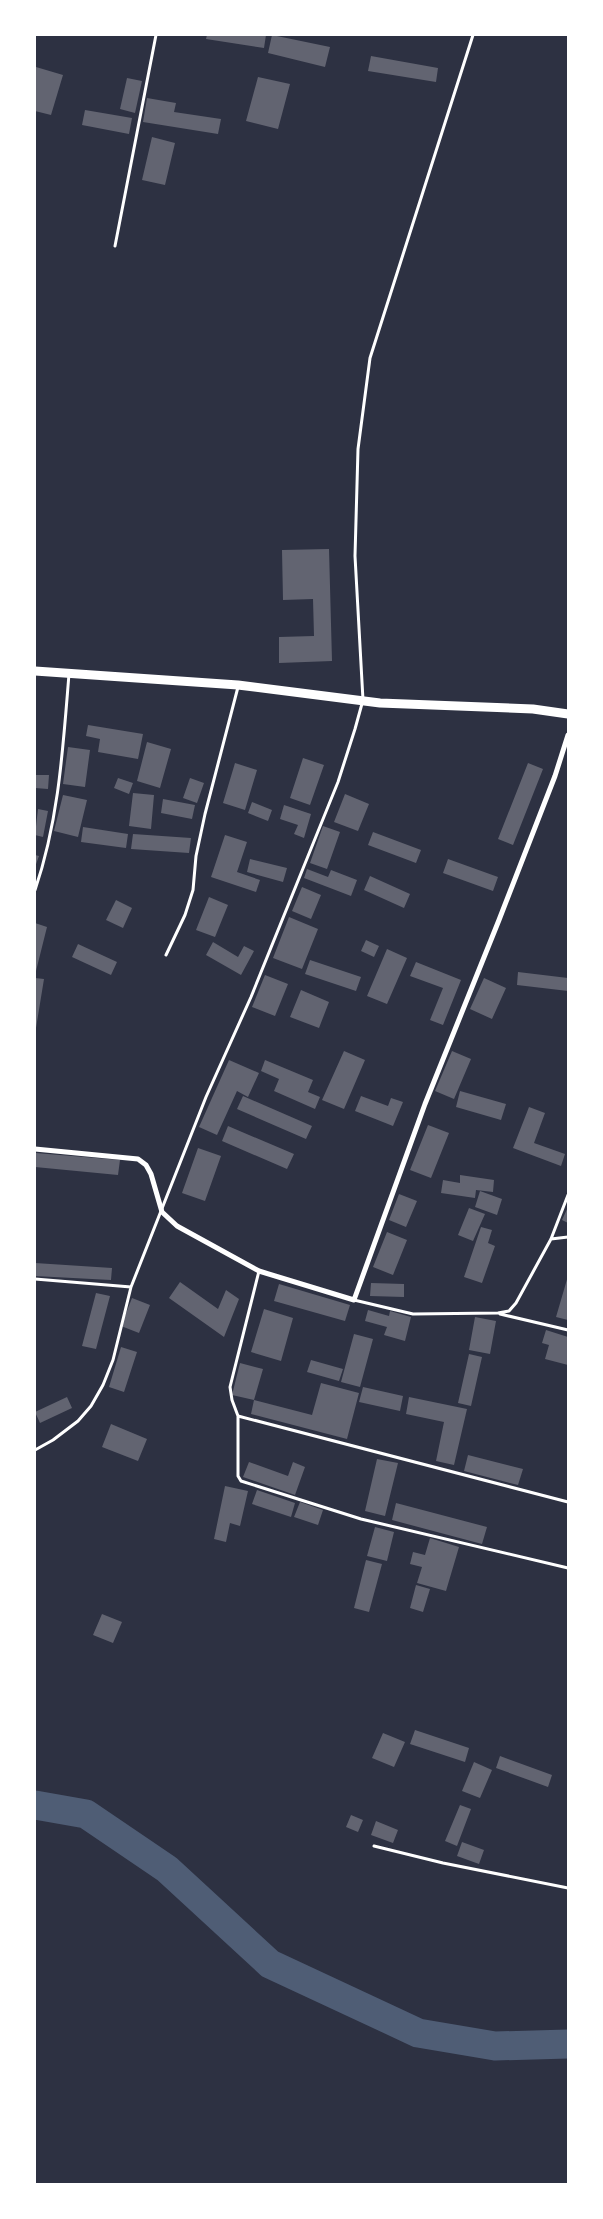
<svg xmlns="http://www.w3.org/2000/svg" width="603" height="2219" font-family="Lora,serif">
	<style>
		.lines { fill: none; stroke-linecap: round; stroke-linejoin: round }
		.river { stroke: #4f5d75; stroke-width: 29 }
		.building { fill: #626471 }
		.service { stroke: #fff; stroke-width: 3 }
		.minor { stroke: #fff; stroke-width: 5 }
		.tertiary { stroke: #fff; stroke-width: 9 }
	</style>
	<rect width="100%" height="100%" fill="#2d3142"/>
	<g class="lines">
		<path class="river" d="M35 1805 86 1814 167 1869 270 1964 418 2033 495 2046 568 2044"/>
	</g>
	<path class="building" d="M207 35H266L264 48 206 39Z
		M272 35 330 47 325 67 268 53Z
		M371 56 438 68 436 82 368 71Z
		M36 67 63 75 51 115 35 111Z
		M258 77 290 84 278 129 246 121Z
		M127 78 142 81 135 113 120 109Z
		M147 98 176 103 174 112 221 119 218 134 143 122Z
		M85 110 132 118 129 134 82 125Z
		M152 137 175 143 165 185 142 180Z
		M329 549 332 661 279 663V637L314 636 313 599 283 600 282 550Z
		M88 725 143 734 138 759 98 752 100 739 86 736Z
		M147 742 171 749 160 788 137 781Z
		M68 747 90 750 85 787 63 784Z
		M303 758 324 765 310 805 290 798Z
		M235 763 257 770 245 810 223 803Z
		M528 763 543 769 513 845 498 839Z
		M35 775H49L48 789 35 788Z
		M118 778 133 783 129 794 114 788Z
		M190 778 204 783 197 803 183 798Z
		M133 793 154 795 151 829 129 826Z
		M345 794 369 804 358 831 334 822Z
		M63 795 87 800 78 837 54 831Z
		M163 799 195 805 192 819 161 813Z
		M252 802 272 810 268 821 248 813Z
		M284 805 311 814 304 838 294 834 298 825 280 819Z
		M38 809 48 811 43 837 35 835Z
		M323 826 340 832 327 869 310 863Z
		M83 827 128 834 126 848 81 842Z
		M373 832 421 850 416 863 368 845Z
		M133 834 191 838 189 853 131 849Z
		M225 835 247 842 237 872 260 880 256 892 211 877Z
		M35 855 39 856 35 867Z
		M250 859 287 868 283 882 247 872Z
		M448 859 498 877 493 891 443 873Z
		M307 869 328 877 331 870 357 880 351 896 304 878Z
		M370 876 410 894 404 908 364 890Z
		M302 887 321 895 311 919 292 911Z
		M209 897 228 905 215 937 196 930Z
		M116 900 132 908 123 928 106 920Z
		M289 917 318 929 302 969 273 958Z
		M35 923 47 927 36 971H35Z
		M366 940 379 946 374 957 361 951Z
		M213 942 238 957 244 946 254 951 241 975 206 955Z
		M78 944 117 962 111 975 72 957Z
		M387 949 407 958 387 1004 367 996Z
		M310 960 361 977 356 991 305 974Z
		M416 962 461 980 443 1025 430 1020 443 988 410 976Z
		M518 972 568 978V991L517 985Z
		M265 975 288 984 275 1016 252 1007Z
		M35 978 44 979 36 1028H35Z
		M484 978 506 988 492 1019 470 1009Z
		M301 990 329 1002 319 1028 290 1017Z
		M344 1051 365 1060 344 1109 322 1100Z
		M452 1051 471 1059 454 1099 435 1091Z
		M229 1060 259 1073 248 1097 237 1091 217 1135 199 1127Z
		M265 1060 313 1080 308 1092 320 1097 315 1109 274 1091 279 1079 261 1071Z
		M460 1091 506 1104 501 1120 456 1107Z
		M243 1096 312 1126 306 1139 237 1109Z
		M361 1096 388 1106 391 1098 403 1102 393 1126 355 1111Z
		M529 1107 545 1113 534 1143 565 1154 561 1166 513 1148Z
		M428 1125 449 1133 431 1178 410 1170Z
		M228 1126 294 1154 287 1169 222 1141Z
		M198 1148 221 1156 205 1201 182 1193Z
		M36 1153 120 1160 118 1175 35 1167Z
		M460 1175 494 1180 493 1192 476 1190 475 1198 441 1193 443 1180 460 1183Z
		M480 1191 502 1199 497 1215 475 1207Z
		M399 1194 417 1201 406 1227 389 1220Z
		M568 1207V1223L562 1220Z
		M469 1208 485 1214 473 1241 458 1235Z
		M481 1227 492 1230 488 1243 495 1246 482 1283 464 1277Z
		M387 1232 407 1240 393 1275 373 1267Z
		M35 1263 112 1268 111 1280 35 1276Z
		M568 1276V1320L556 1317Z
		M180 1282 218 1309 226 1290 239 1299 224 1337 169 1298Z
		M371 1283 404 1284V1297L370 1296Z
		M279 1284 350 1305 345 1321 274 1301Z
		M96 1293 110 1296 96 1349 82 1346Z
		M132 1298 150 1305 139 1333 121 1326Z
		M264 1309 293 1318 281 1361 251 1352Z
		M368 1310 389 1316 390 1311 411 1317 405 1341 384 1335 387 1327 365 1321Z
		M475 1317 496 1321 490 1354 469 1350Z
		M546 1330 568 1337V1365L545 1359 549 1345 542 1343Z
		M354 1334 373 1339 360 1387 341 1382Z
		M121 1347 137 1352 124 1392 109 1387Z
		M469 1354 482 1357 471 1406 458 1403Z
		M311 1360 343 1369 339 1381 307 1372Z
		M240 1363 263 1369 254 1400 312 1415 321 1383 359 1393 347 1439 251 1414 254 1400 232 1395Z
		M363 1387 403 1396 400 1411 359 1402Z
		M67 1397 72 1408 40 1423 35 1412Z
		M409 1397 467 1409 454 1465 436 1461 444 1422 406 1414Z
		M111 1424 147 1439 138 1461 102 1447Z
		M468 1455 523 1469 518 1485 464 1471Z
		M377 1459 398 1463 385 1516 365 1511Z
		M249 1462 288 1476 293 1462 305 1467 295 1495 243 1477Z
		M225 1486 248 1491 240 1526 230 1523 226 1542 214 1539Z
		M257 1490 295 1503 291 1517 252 1504Z
		M300 1502 323 1510 318 1525 294 1517Z
		M396 1503 487 1527 482 1544 392 1520Z
		M375 1527 394 1532 387 1561 367 1556Z
		M430 1538 459 1547 446 1591 417 1583 422 1567 410 1564 413 1552 425 1555Z
		M366 1560 382 1564 369 1612 354 1608Z
		M416 1585 430 1589 423 1612 410 1608Z
		M102 1614 122 1622 113 1643 93 1635Z
		M415 1730 469 1748 465 1762 410 1744Z
		M383 1733 405 1742 394 1767 372 1758Z
		M500 1756 552 1775 548 1787 496 1768Z
		M474 1762 492 1770 480 1798 462 1791Z
		M460 1805 471 1809 457 1846 445 1841Z
		M351 1815 363 1820 358 1832 346 1827Z
		M376 1821 398 1830 393 1843 371 1835Z
		M462 1842 484 1850 479 1864 457 1856Z"/>
	<g class="lines">
		<path class="service" d="M115 246 156 35
			M35 890C59 820 63 747 69 674
			M166 955 185 915 193 890 196 856 205 814 238 687
			M551 1239 568 1237
			M259 1271 230 1387 232 1400 238 1416V1476L241 1481 361 1519 568 1568
			M35 1279 131 1287
			M354 1300 413 1314 498 1313 509 1311 516 1303 551 1239 568 1195
			M500 1314 568 1330
			M238 1416 568 1502
			M35 1450 53 1440 78 1421 91 1406 103 1385 113 1360 131 1287 206 1097 251 997 338 782 355 729 363 700 355 556 358 449 370 358 473 35
			M374 1846 443 1863 568 1888"/>
		<path class="minor" d="M35 1149 138 1159 146 1165 151 1174 162 1212 177 1226 259 1271 354 1300 425 1104 499 920 555 776 568 735"/>
		<path class="tertiary" d="M35 671 238 685 380 703 533 709 568 714"/>
	</g>
	<rect width="603" height="2219" fill="none" stroke="#ffffff" stroke-width="72"/>
</svg>
